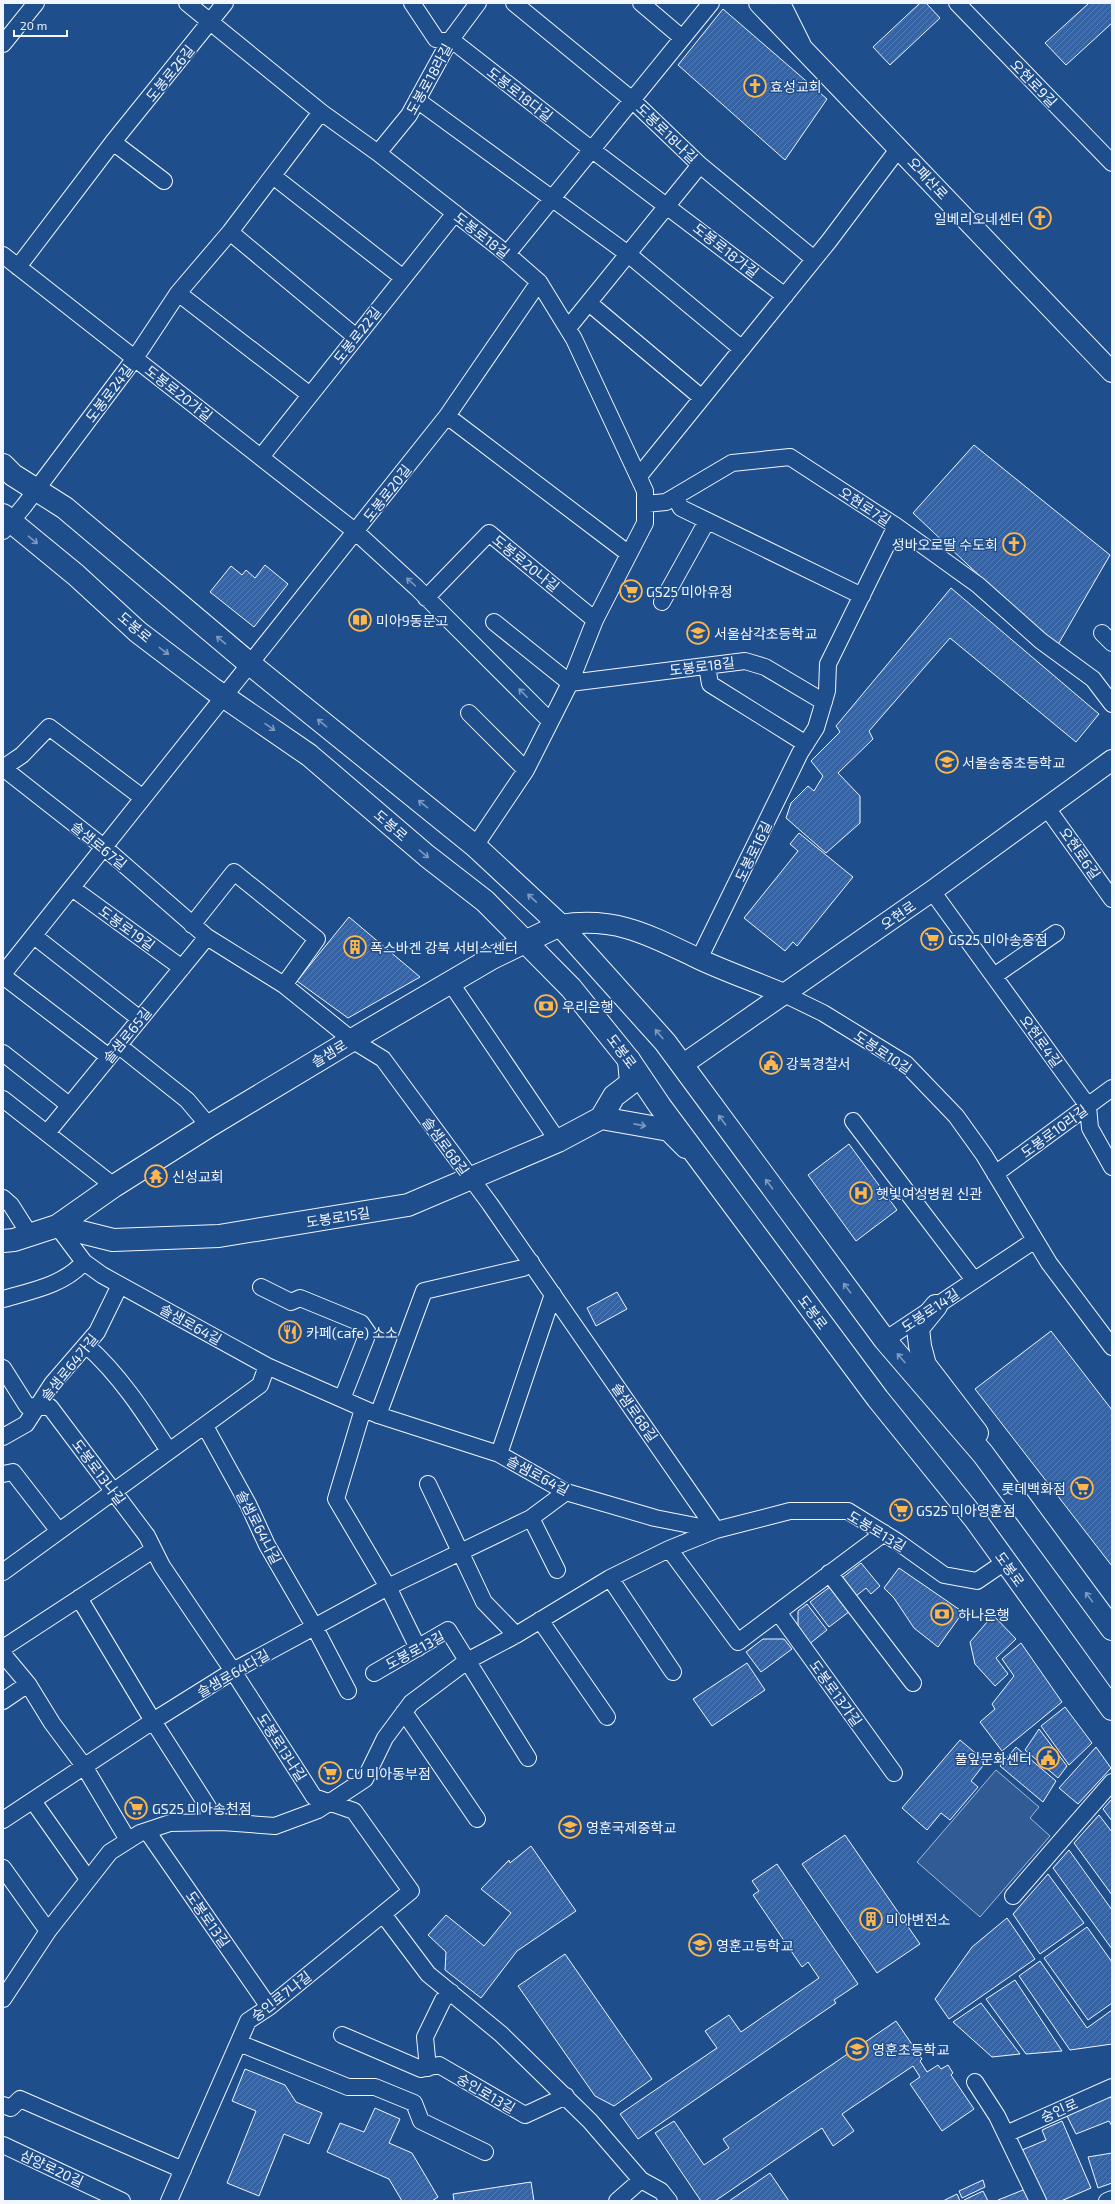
<svg xmlns="http://www.w3.org/2000/svg" width="1115" height="2204" font-family="'Exo 2','Noto Sans KR',sans-serif">
	<style>
		.parking { fill: #305b95; stroke: #a8bbd7 }
		.building { fill: url(#building-hatch); stroke: #f2f6ff }
		.lines { fill: none; stroke-linecap: round; stroke-linejoin: round }
		.minor-casing { stroke: #f2f6ff; stroke-width: 18 }
		.tertiary-casing { stroke: #f2f6ff; stroke-width: 22 }
		.secondary-casing { stroke: #f2f6ff; stroke-width: 24 }
		.primary-casing { stroke: #f2f6ff; stroke-width: 24 }
		.minor { stroke: #1f4e8c; stroke-width: 16 }
		.tertiary { stroke: #1f4e8c; stroke-width: 20 }
		.secondary { stroke: #1f4e8c; stroke-width: 22 }
		.primary { stroke: #1f4e8c; stroke-width: 22 }
		.oneway { stroke: #7e9ac0 }
		.labels { text-anchor: middle; dominant-baseline: central; stroke-width: 3; stroke-linejoin: round; paint-order: stroke }
		.street-label { font-size: 14px; fill: #f2f6ff; stroke: #1f4e8c }
		.poi-label { font-size: 14px; fill: #f2f6ff; stroke: #1f4e8c; text-anchor: start }
	</style>
	<defs>
		<pattern id="building-hatch" width="6" height="6" patternUnits="userSpaceOnUse"><rect width="6" height="6" fill="#3563a3"/><path d="M-1 1l2-2M0 6l6-6M5 7l2-2" fill="none" stroke="#537ab1"/></pattern>
	</defs>
	<rect width="100%" height="100%" fill="#1f4e8c"/>
	<path class="parking" d="M996 1770 1039 1807 1030 1818 1050 1836 980 1917 917 1862Z"/>
	<path class="building" d="M920 3H926L940 18 890 65 873 47Z
		M1089 3H1112V23L1066 65 1045 43Z
		M723 9 827 99 785 160 678 65Z
		M974 445 1110 555 1056 648 913 513Z
		M265 565 288 584 254 627 210 592 231 566 242 575 246 570 255 578Z
		M951 588 1099 714 1076 742 950 638 869 731 873 739 838 773 860 796V823L826 853 786 818 791 803 808 786 814 791 823 776 811 761 840 732 836 726Z
		M799 833 853 877 797 946 793 942 785 951 744 918 798 851 790 844Z
		M349 917 420 977 348 1018 297 981Z
		M849 1144 897 1210 856 1241 808 1175Z
		M617 1292 627 1309 596 1326 587 1308Z
		M1051 1331 1112 1410V1566L975 1389Z
		M861 1563 880 1586 871 1594 866 1588 856 1596 842 1578Z
		M899 1568 963 1612 938 1647 914 1628 894 1598 884 1588Z
		M831 1586 850 1611 829 1627 810 1602Z
		M807 1604 827 1630 808 1645 798 1632V1611Z
		M993 1615 1016 1639 996 1658 1008 1674 995 1686 975 1664 970 1642Z
		M763 1639H784L792 1649 761 1672 746 1652Z
		M1021 1643 1062 1702 1002 1751 980 1722 995 1709 992 1704 1014 1676 1002 1659Z
		M747 1663 765 1690 712 1726 693 1699Z
		M1065 1707 1092 1743 1069 1765 1041 1726Z
		M1039 1729 1067 1766 1058 1778 1025 1750Z
		M960 1740 986 1762 971 1781 978 1787 950 1820 941 1813 927 1830 902 1808Z
		M1016 1747 1056 1781 1043 1802 1000 1766Z
		M1096 1747 1111 1768 1078 1804 1059 1788Z
		M1112 1799V1821L1103 1809Z
		M1099 1815 1112 1832V1895L1074 1843Z
		M845 1835 920 1944 877 1973 802 1864Z
		M531 1846 576 1911 517 1951 481 1998 445 1970 446 1952 428 1935 446 1915 484 1946 511 1913 481 1889 509 1860 510 1863Z
		M1069 1850 1112 1910V1949L1053 1868Z
		M777 1864 858 1984 834 2000 836 2003 638 2139 620 2114 717 2048 705 2031 729 2015 741 2032 819 1978 808 1962 802 1967 753 1895 759 1891 752 1881Z
		M1048 1874 1084 1923 1040 1954 1013 1914Z
		M1007 1918 1035 1959 949 2019 935 1999 972 1947Z
		M1087 1927 1112 1962V2003L1088 2020 1044 1958Z
		M565 1954 652 2079 614 2106 595 2096 518 1986Z
		M1040 1961 1087 2028 1112 2010V2044L1070 2050 1019 1976Z
		M1015 1980 1062 2051 1026 2054 986 1999Z
		M981 2003 1020 2054 992 2057 953 2022Z
		M896 2021 922 2059 920 2061 927 2072 938 2065 941 2069 948 2065 953 2073 951 2075 974 2109 942 2131 910 2084 920 2077 913 2066 842 2114 854 2131 833 2146 822 2128 715 2201H701L655 2133 674 2121 704 2165 729 2148 723 2139Z
		M245 2069 285 2085 296 2102 322 2113 309 2144 284 2134 259 2196 227 2183 256 2111 232 2101Z
		M1106 2097 1112 2098V2126L1109 2121 1076 2134 1066 2114Z
		M375 2108 400 2119 389 2143 412 2153 438 2197 432 2201H402L389 2179 327 2152 340 2123 364 2132Z
		M1062 2121 1091 2188 1061 2201H1044L1022 2150 1046 2140 1042 2130Z
		M1112 2153V2183L1098 2188 1088 2157Z
		M770 2173 789 2201H729Z
		M983 2180 985 2187 962 2198 959 2191Z
		M531 2182 534 2201H454L453 2194Z
		M1028 2188 1033 2201H998V2200Z
		M983 2191 988 2201H964V2200Z
		M957 2194 960 2201H943Z"/>
	<g class="lines">
		<g class="minor-casing">
			<path id="minor" d="M187 3 321 112 378 153 507 254 539 282 574 339 645 491V523L595 620 570 683 526 770 475 846
				M412 3 436 39 458 45 591 149 785 296
				M514 3 631 99 700 165 814 259
				M641 3 681 37
				M782 3 802 43
				M957 3 1112 163
				M3 44 36 3
				M417 100 628 254 742 349
				M113 142 164 181
				M378 153 409 115 449 42 478 3
				M273 176 402 277
				M230 232 356 337
				M507 254 711 3
				M3 255 356 532 417 588 550 721
				M18 267 113 142 225 3
				M178 293 310 395
				M589 303 702 398
				M568 328 700 165
				M447 416 629 554
				M261 457 455 213
				M639 476 829 241 899 148
				M675 497 681 508 862 596
				M645 504 666 502 732 463 790 457 896 526 978 585 1041 641 1093 679 1112 704
				M3 531 24 506 135 358 178 293 230 232 321 112
				M426 598 489 533 595 620
				M662 602 707 521
				M494 622 570 683 745 661 765 667 824 702
				M1102 633 1112 643
				M707 666 710 684 806 744
				M469 713 526 770
				M3 768 105 848 207 937 284 985 352 1040 383 1059 490 1204 716 1530
				M3 768 22 755 49 727 143 798
				M1047 808 1112 899
				M72 888 182 968
				M932 891 1088 1106 1090 1128 1112 1167
				M192 925 234 872 317 939 284 985
				M34 936 140 1019
				M699 959 800 753 816 728 827 691 828 664 896 526
				M3 974 447 416 539 282
				M3 976 109 1057
				M994 976 1056 933
				M450 982 558 1141
				M784 994 823 1013 906 1064 956 1116 984 1155 1049 1263 1112 1347
				M118 1045 187 1100 209 1126
				M3 1053 69 1105
				M3 1099 114 1186
				M853 1121 974 1280
				M47 1133 207 937
				M995 1174 1112 1088
				M3 1198 11 1205 30 1235
				M57 1226 84 1262 102 1275 267 1366 378 1415 499 1454 566 1492 655 1518 716 1530
				M261 1287 291 1302 300 1298 361 1323 368 1333 342 1399
				M3 1299C31 1291 64 1285 84 1262
				M885 1340 1035 1240
				M86 1345C120 1375 145 1414 169 1451
				M3 1368 27 1406 50 1407 147 1536 162 1566 233 1671 314 1797 354 1811 411 1891 269 2007 248 2021 169 2201
				M363 1409 336 1499 388 1587 418 1648
				M378 1415 424 1291 523 1268 531 1262
				M205 1426 248 1504 267 1545 314 1626 348 1691
				M3 1437 26 1424 52 1384 97 1332 120 1285
				M499 1454 553 1294
				M3 1474 13 1472 58 1530
				M428 1484 484 1602 516 1635
				M531 1518 557 1570
				M669 1549 738 1642 884 1533
				M3 1572 260 1385 267 1366
				M829 1573 913 1683
				M610 1578 673 1672
				M79 1598 153 1721 208 1807 209 1822
				M778 1612 894 1773
				M540 1620 607 1717
				M3 1648 153 1550
				M3 1654 28 1684 52 1723 84 1766 128 1840
				M374 1673 448 1630 528 1758
				M3 1701 28 1684
				M404 1712 477 1819
				M33 1801 88 1879
				M3 1820 153 1721 233 1671 388 1587 531 1518 566 1492
				M147 1831 269 2007
				M3 1868 48 1931
				M1013 1896 1112 1782
				M383 1914 428 1974 501 2034 590 2121 641 2180 661 2191 669 2201
				M3 1999 48 1931 110 1852 140 1833 170 1823 222 1822 275 1826 318 1810 365 1779 385 1738 411 1703 467 1661 516 1635 610 1578 669 1549 716 1530 790 1511H848L898 1542 944 1575 977 1581 1005 1562
				M342 2035 421 2069 439 2065 525 2115 566 2096
				M239 2043 348 2087H375L414 2103 421 2121 485 2152
				M428 2068 425 2037 443 2000 451 1992
				M975 2082 997 2116 1038 2201
				M3 2105 11 2108 20 2099 183 2170
				M1006 2134 1112 2087
				M3 2145 122 2201
				M617 2201 641 2180
				M1107 2201 1112 2199"/>
		</g>
		<g class="tertiary-casing">
			<path id="tertiary" d="M759 3 1112 372
				M560 925C617 916 651 936 699 959 727 972 756 982 784 994
				M682 1065 932 891 1112 760"/>
		</g>
		<g class="secondary-casing">
			<path id="secondary" d="M601 1118 669 1130 686 1147
				M601 1118 614 1096 631 1083 629 1060
				M57 1226 113 1240 219 1236 408 1205 558 1141 601 1118
				M3 1241 14 1240 57 1226 114 1186 209 1126 352 1040 492 958 560 925
				M936 1306 918 1328 920 1346 925 1365 977 1433"/>
		</g>
		<g class="primary-casing">
			<path id="primary" d="M3 465 13 475 65 508 250 664 475 846 560 925 665 1042 885 1340 983 1454 1112 1629
				M3 515 76 575 138 632 213 689 309 755 427 856 485 901 571 988 629 1060 660 1106 878 1399 975 1519 1112 1709"/>
		</g>
		<use href="#minor" class="minor"/>
		<use href="#tertiary" class="tertiary"/>
		<use href="#secondary" class="secondary"/>
		<use href="#primary" class="primary"/>
	</g>
	<defs><path id="oneway-shaft" d="M-6 0H5M1.5-3L5.5 0L1.5 3" fill="none" stroke-width="1.6" stroke-linecap="round" stroke-linejoin="round"/></defs>
	<g class="oneway">
		<use href="#oneway-shaft" transform="translate(33 540) rotate(40)"/>
		<use href="#oneway-shaft" transform="translate(411 582) rotate(-138)"/>
		<use href="#oneway-shaft" transform="translate(221 640) rotate(-140)"/>
		<use href="#oneway-shaft" transform="translate(164 651) rotate(37)"/>
		<use href="#oneway-shaft" transform="translate(523 693) rotate(-135)"/>
		<use href="#oneway-shaft" transform="translate(322 723) rotate(-141)"/>
		<use href="#oneway-shaft" transform="translate(270 727) rotate(35)"/>
		<use href="#oneway-shaft" transform="translate(423 804) rotate(-141)"/>
		<use href="#oneway-shaft" transform="translate(424 854) rotate(40)"/>
		<use href="#oneway-shaft" transform="translate(532 898) rotate(-137)"/>
		<use href="#oneway-shaft" transform="translate(659 1034) rotate(-130)"/>
		<use href="#oneway-shaft" transform="translate(722 1120) rotate(-127)"/>
		<use href="#oneway-shaft" transform="translate(640 1125) rotate(11)"/>
		<use href="#oneway-shaft" transform="translate(769 1184) rotate(-127)"/>
		<use href="#oneway-shaft" transform="translate(847 1288) rotate(-127)"/>
		<use href="#oneway-shaft" transform="translate(901 1358) rotate(-131)"/>
		<use href="#oneway-shaft" transform="translate(1089 1597) rotate(-126)"/>
	</g>
	<defs>
		<g id="church-ring" transform="scale(1.15)"><circle r="9.5" fill="#1f4e8c" stroke="#ffb74d" stroke-width="1.5"/><path d="M-1.2-6h2.4v3.5h3.3v2.4h-3.3V6h-2.4V-.1h-3.3v-2.4h3.3Z" fill="#ffb74d"/></g>
		<g id="supermarket-ring" transform="scale(1.15)"><circle r="9.5" fill="#1f4e8c" stroke="#ffb74d" stroke-width="1.5"/><path d="M-6-5.5h2.5l.6 2H6L4.5 2H-2.5L-4.4-4H-6ZM-1.5 3.2a1.3 1.3 0 1 0 .1 0ZM3 3.2a1.3 1.3 0 1 0 .1 0Z" fill="#ffb74d"/></g>
		<g id="library-ring" transform="scale(1.15)"><circle r="9.5" fill="#1f4e8c" stroke="#ffb74d" stroke-width="1.5"/><path d="M-6-4Q-3-5.5-.7-3.5V5Q-3 3-6 4ZM6-4Q3-5.5 .7-3.5V5Q3 3 6 4Z" fill="#ffb74d"/></g>
		<g id="school-ring" transform="scale(1.15)"><circle r="9.5" fill="#1f4e8c" stroke="#ffb74d" stroke-width="1.5"/><path d="M0-5L7-2L0 1L-7-2ZM-4 1L0 2.5L4 1V4Q0 6-4 4Z" fill="#ffb74d"/></g>
		<g id="building-ring" transform="scale(1.15)"><circle r="9.5" fill="#1f4e8c" stroke="#ffb74d" stroke-width="1.5"/><path d="M-4-6H4V6H1V3H-1V6H-4ZM-2.5-4.3h1.7v1.8h-1.7ZM.8-4.3h1.7v1.8H.8ZM-2.5-1h1.7V.8h-1.7ZM.8-1h1.7V.8H.8Z" fill="#ffb74d"/></g>
		<g id="bank-ring" transform="scale(1.15)"><circle r="9.5" fill="#1f4e8c" stroke="#ffb74d" stroke-width="1.5"/><path d="M-6-4H6V4H-6ZM0-2.3a2.3 2.3 0 1 0 0 4.6a2.3 2.3 0 1 0 0-4.6Z" fill="#ffb74d"/></g>
		<g id="civic-ring" transform="scale(1.15)"><circle r="9.5" fill="#1f4e8c" stroke="#ffb74d" stroke-width="1.5"/><path d="M-.6-6.5H3V-4.5H.6V-3L4-1V1h2V6H-6V1h2V-1L-.6-3ZM-1.2 2.5V6h2.4V2.5Z" fill="#ffb74d"/></g>
		<g id="temple-ring" transform="scale(1.15)"><circle r="9.5" fill="#1f4e8c" stroke="#ffb74d" stroke-width="1.5"/><path d="M0-6L5-2H3V0L6.5 2.5H4V6H1.5V3h-3V6H-4V2.5H-6.5L-3 0V-2H-5Z" fill="#ffb74d"/></g>
		<g id="hospital-ring" transform="scale(1.15)"><circle r="9.5" fill="#1f4e8c" stroke="#ffb74d" stroke-width="1.5"/><path d="M-5-5h3v3.5h4V-5h3V5h-3V1.5h-4V5h-3Z" fill="#ffb74d"/></g>
		<g id="restaurant-ring" transform="scale(1.15)"><circle r="9.5" fill="#1f4e8c" stroke="#ffb74d" stroke-width="1.5"/><path d="M-5-6h1v4h1v-4h1v4h1v-4h1v5L-1.5 .5V6h-2V.5L-5-1ZM5-6V6H3V1.5H1.5Q1.5-4 5-6Z" fill="#ffb74d"/></g>
	</defs>
	<g fill-rule="evenodd">
		<use href="#church-ring" x="755" y="86"/>
		<use href="#church-ring" x="1040" y="218"/>
		<use href="#church-ring" x="1014" y="544"/>
		<use href="#supermarket-ring" x="631" y="591"/>
		<use href="#library-ring" x="360" y="620"/>
		<use href="#school-ring" x="698" y="633"/>
		<use href="#school-ring" x="947" y="762"/>
		<use href="#supermarket-ring" x="932" y="939"/>
		<use href="#building-ring" x="355" y="947"/>
		<use href="#bank-ring" x="546" y="1006"/>
		<use href="#civic-ring" x="771" y="1063"/>
		<use href="#temple-ring" x="156" y="1176"/>
		<use href="#hospital-ring" x="861" y="1193"/>
		<use href="#restaurant-ring" x="290" y="1332"/>
		<use href="#supermarket-ring" x="1082" y="1488"/>
		<use href="#supermarket-ring" x="901" y="1510"/>
		<use href="#bank-ring" x="942" y="1614"/>
		<use href="#civic-ring" x="1048" y="1758"/>
		<use href="#supermarket-ring" x="330" y="1773"/>
		<use href="#supermarket-ring" x="136" y="1808"/>
		<use href="#school-ring" x="570" y="1827"/>
		<use href="#building-ring" x="871" y="1919"/>
		<use href="#school-ring" x="700" y="1945"/>
		<use href="#school-ring" x="857" y="2049"/>
	</g>
	<g class="labels">
		<g class="street-label">
			<text transform="translate(170 73) rotate(-51)">도봉로26길</text>
			<text transform="translate(429 79) rotate(-61)">도봉로18라길</text>
			<text transform="translate(1034 83) rotate(46)">오현로9길</text>
			<text transform="translate(520 94) rotate(38)">도봉로18다길</text>
			<text transform="translate(667 133) rotate(44)">도봉로18나길</text>
			<text transform="translate(928 178) rotate(47)">오패산로</text>
			<text transform="translate(482 235) rotate(38)">도봉로18길</text>
			<text transform="translate(726 250) rotate(38)">도봉로18가길</text>
			<text transform="translate(357 335) rotate(-52)">도봉로22길</text>
			<text transform="translate(109 393) rotate(-53)">도봉로24길</text>
			<text transform="translate(179 393) rotate(38)">도봉로20가길</text>
			<text transform="translate(387 493) rotate(-52)">도봉로20길</text>
			<text transform="translate(865 506) rotate(33)">오현로7길</text>
			<text transform="translate(526 563) rotate(39)">도봉로20나길</text>
			<text transform="translate(135 627) rotate(40)">도봉로</text>
			<text transform="translate(702 666) rotate(-7)">도봉로18길</text>
			<text transform="translate(391 825) rotate(41)">도봉로</text>
			<text transform="translate(99 845) rotate(39)">솔샘로67길</text>
			<text transform="translate(753 851) rotate(-64)">도봉로16길</text>
			<text transform="translate(1080 853) rotate(55)">오현로6길</text>
			<text transform="translate(898 915) rotate(-35)">오현로</text>
			<text transform="translate(127 928) rotate(36)">도봉로19길</text>
			<text transform="translate(127 1035) rotate(-51)">솔샘로65길</text>
			<text transform="translate(1041 1041) rotate(54)">오현로4길</text>
			<text transform="translate(622 1051) rotate(53)">도봉로</text>
			<text transform="translate(883 1052) rotate(34)">도봉로10길</text>
			<text transform="translate(329 1053) rotate(-31)">솔샘로</text>
			<text transform="translate(1054 1131) rotate(-36)">도봉로10라길</text>
			<text transform="translate(446 1146) rotate(54)">솔샘로68길</text>
			<text transform="translate(338 1217) rotate(-9)">도봉로15길</text>
			<text transform="translate(930 1310) rotate(-34)">도봉로14길</text>
			<text transform="translate(813 1312) rotate(53)">도봉로</text>
			<text transform="translate(191 1324) rotate(29)">솔샘로64길</text>
			<text transform="translate(69 1367) rotate(-51)">솔샘로64가길</text>
			<text transform="translate(635 1412) rotate(55)">솔샘로68길</text>
			<text transform="translate(99 1472) rotate(53)">도봉로13나길</text>
			<text transform="translate(538 1475) rotate(28)">솔샘로64길</text>
			<text transform="translate(259 1527) rotate(63)">솔샘로64나길</text>
			<text transform="translate(877 1531) rotate(31)">도봉로13길</text>
			<text transform="translate(1010 1569) rotate(54)">도봉로</text>
			<text transform="translate(415 1650) rotate(-28)">도봉로13길</text>
			<text transform="translate(233 1673) rotate(-30)">솔샘로64다길</text>
			<text transform="translate(836 1693) rotate(54)">도봉로13가길</text>
			<text transform="translate(282 1747) rotate(57)">도봉로13나길</text>
			<text transform="translate(208 1919) rotate(55)">도봉로13길</text>
			<text transform="translate(281 1996) rotate(-38)">숭인로7나길</text>
			<text transform="translate(486 2093) rotate(30)">숭인로13길</text>
			<text transform="translate(1059 2110) rotate(-24)">숭인로</text>
			<text transform="translate(52 2168) rotate(25)">삼양로20길</text>
		</g>
		<g class="poi-label">
			<text x="770" y="86">효성교회</text>
			<text x="1024" y="218" text-anchor="end">일베리오네센터</text>
			<text x="998" y="544" text-anchor="end">성바오로딸 수도회</text>
			<text x="646" y="591">GS25 미아유정</text>
			<text x="376" y="620">미아9동문고</text>
			<text x="714" y="633">서울삼각초등학교</text>
			<text x="962" y="762">서울송중초등학교</text>
			<text x="948" y="939">GS25 미아송중점</text>
			<text x="370" y="947">폭스바겐 강북 서비스센터</text>
			<text x="562" y="1006">우리은행</text>
			<text x="786" y="1063">강북경찰서</text>
			<text x="172" y="1176">신성교회</text>
			<text x="876" y="1193">햇빛여성병원 신관</text>
			<text x="306" y="1332">카페(cafe) 소소</text>
			<text x="1066" y="1488" text-anchor="end">롯데백화점</text>
			<text x="916" y="1510">GS25 미아영훈점</text>
			<text x="958" y="1614">하나은행</text>
			<text x="1032" y="1758" text-anchor="end">풀잎문화센터</text>
			<text x="346" y="1773">CU 미아동부점</text>
			<text x="152" y="1808">GS25 미아송천점</text>
			<text x="586" y="1827">영훈국제중학교</text>
			<text x="886" y="1919">미아변전소</text>
			<text x="716" y="1945">영훈고등학교</text>
			<text x="872" y="2049">영훈초등학교</text>
		</g>
	</g>
	<rect width="1115" height="2204" fill="none" stroke="#f2f6ff" stroke-width="8"/>
	<path d="M14 30v6h53v-6" fill="none" stroke="#f2f6ff" stroke-width="2"/>
	<text x="20" y="30" font-size="12" fill="#f2f6ff" stroke="#1f4e8c" stroke-width="3" paint-order="stroke">20 m</text>
</svg>
